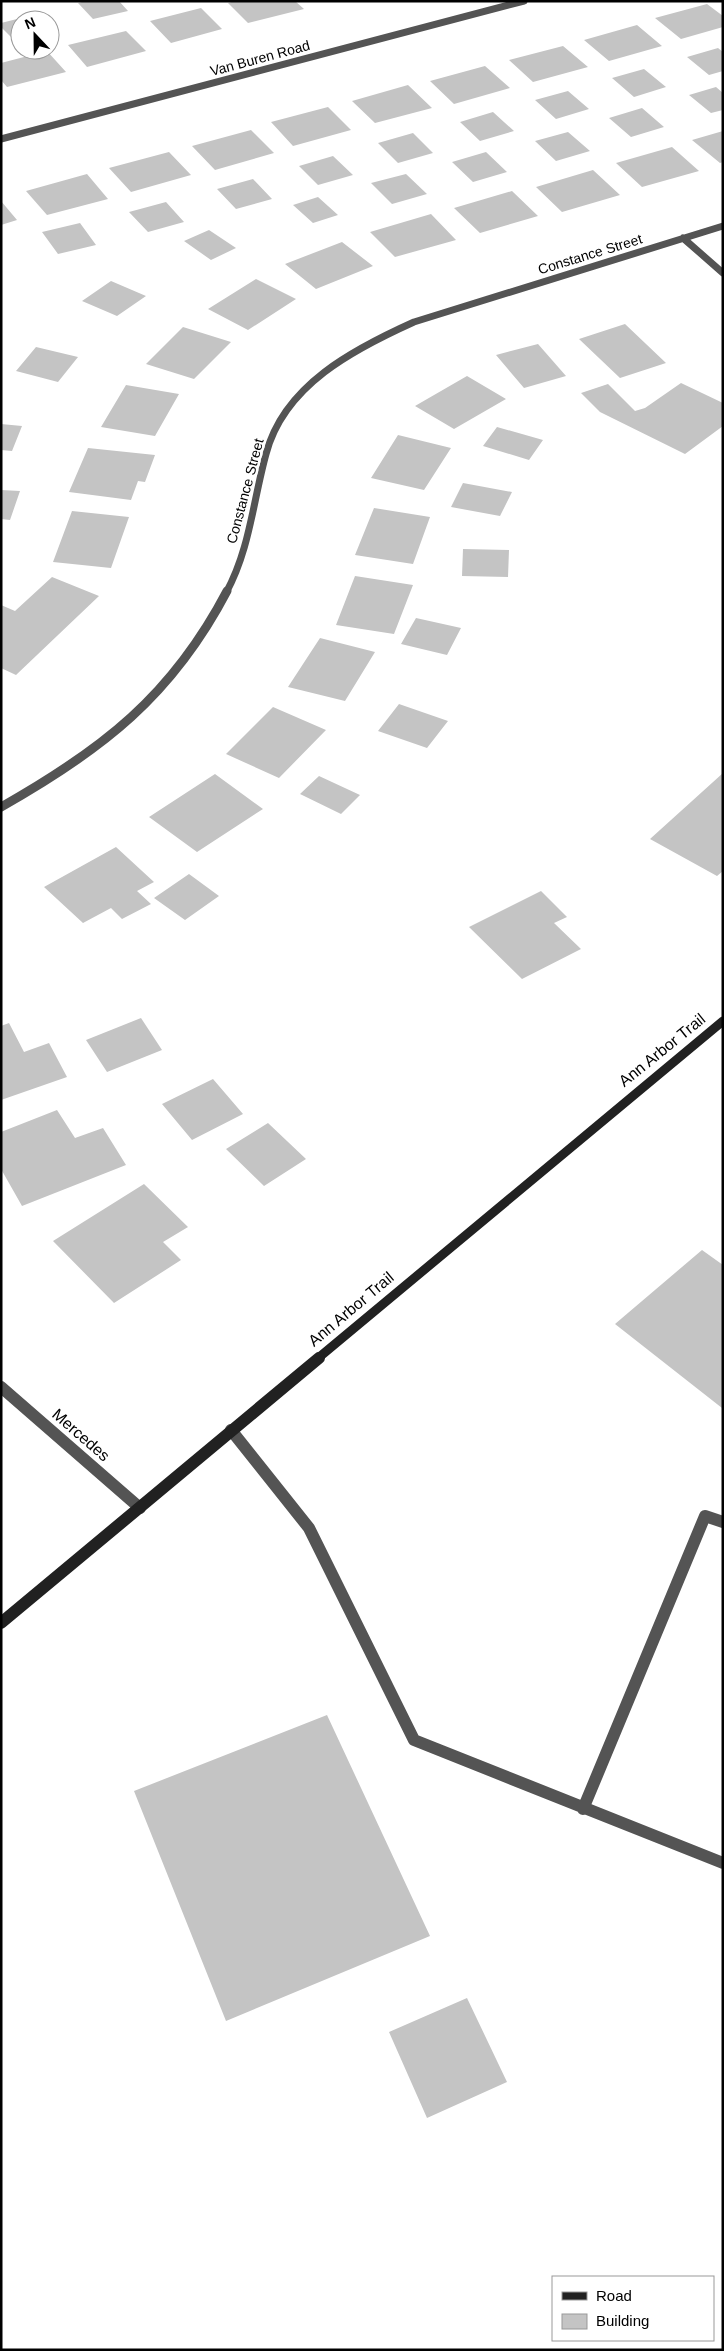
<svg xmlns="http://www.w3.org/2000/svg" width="724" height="2351" font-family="Helvetica,sans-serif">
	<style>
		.building { fill: #c4c4c4 }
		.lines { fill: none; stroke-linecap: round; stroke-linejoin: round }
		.lane { stroke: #545454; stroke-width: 12 }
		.street-far2 { stroke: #545454; stroke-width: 7 }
		.street-far1 { stroke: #545454; stroke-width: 9 }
		.street { stroke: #545454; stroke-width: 12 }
		.secondary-far1 { stroke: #212121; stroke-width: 9 }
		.secondary { stroke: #212121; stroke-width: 12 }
		.labels { text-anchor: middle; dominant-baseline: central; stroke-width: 5; stroke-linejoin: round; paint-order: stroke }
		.far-street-label { font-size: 14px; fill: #000; stroke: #fff }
		.street-label { font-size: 16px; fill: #000; stroke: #fff }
	</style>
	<rect width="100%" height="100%" fill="#fff"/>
	<path class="building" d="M86 1H119L128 11 93 19 78 3Z
		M235 1H295L304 9 248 23 228 3Z
		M707 4 723 16V27L681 39 655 18Z
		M201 8 222 29 171 43 150 21Z
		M33 15 38 20H20V39L14 40 1 27V23Z
		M637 25 662 46 609 61 584 40Z
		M126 31 146 51 87 67 68 45Z
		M563 46 588 67 533 82 509 60Z
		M718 48 723 52V71L709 75 687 57Z
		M47 51 66 72 7 87 1 80V63Z
		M485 66 510 88 454 104 430 81Z
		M644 69 666 87 634 97 612 78Z
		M408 85 432 108 375 123 352 101Z
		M716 87 723 93V110L711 113 689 95Z
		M568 91 589 109 556 119 535 100Z
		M328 107 351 130 293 146 271 122Z
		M642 108 664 127 631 137 609 118Z
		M493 112 514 131 480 141 460 122Z
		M251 130 274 153 215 170 192 146Z
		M723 131V162L720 163 692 140Z
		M568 132 590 151 556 161 535 141Z
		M413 133 433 153 398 163 378 143Z
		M672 147 699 171 642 187 616 163Z
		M169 152 191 175 131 192 109 168Z
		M486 152 507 172 473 182 452 162Z
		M333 156 353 175 318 185 299 166Z
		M593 170 620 195 562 212 536 187Z
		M87 174 108 199 47 215 26 191Z
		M406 174 427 194 392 204 371 183Z
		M253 179 272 199 236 209 217 189Z
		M512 191 538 216 480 233 454 208Z
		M318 197 338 215 313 223 293 205Z
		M1 201 17 220 1 225Z
		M166 202 184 222 148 232 129 212Z
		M431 214 456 240 395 257 370 232Z
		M80 223 96 245 58 254 42 232Z
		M209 230 236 248 211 260 184 241Z
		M342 242 373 266 316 289 285 264Z
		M256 279 296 299 248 330 208 309Z
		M111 281 146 296 117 316 82 301Z
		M625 324 666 363 620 378 579 339Z
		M183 327 231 342 194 379 146 364Z
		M538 344 566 376 524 388 496 355Z
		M36 347 78 357 58 382 16 371Z
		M467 376 506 399 454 429 415 406Z
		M681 383 723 403V426L685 454 600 412 581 393 608 384 635 411 645 408Z
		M126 385 179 394 155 436 101 427Z
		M1 424 22 426 12 451 1 450Z
		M497 427 543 440 529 460 483 446Z
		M398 435 451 448 424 490 371 478Z
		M88 448 155 455 145 482 138 481 131 500 69 492Z
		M463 483 512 492 500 516 451 507Z
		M1 490 20 491 10 520 1 519Z
		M374 508 430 517 413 564 355 555Z
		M72 511 129 517 111 568 53 562Z
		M463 549 509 550 508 577 462 576Z
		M355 576 413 585 394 634 336 625Z
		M52 577 99 596 16 675 1 668V605L15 611Z
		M416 618 461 628 447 655 401 644Z
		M320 638 375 652 345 701 288 687Z
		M399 704 448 721 427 748 378 731Z
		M273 707 326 730 279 778 226 754Z
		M723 773V871L717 876 650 839Z
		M215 774 263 809 197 852 149 817Z
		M319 776 360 795 341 814 300 794Z
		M116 847 154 882 137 891 151 904 122 919 111 908 83 923 44 887Z
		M189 874 219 896 185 920 154 898Z
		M541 891 567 917 554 923 581 949 522 979 469 927Z
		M141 1018 162 1050 107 1072 86 1040Z
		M9 1023 24 1052 49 1043 67 1077 1 1100V1026Z
		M213 1079 243 1114 192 1140 162 1104Z
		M57 1110 75 1138 103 1128 126 1165 22 1206 1 1169V1132Z
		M268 1123 306 1159 264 1186 226 1149Z
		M144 1184 188 1227 163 1242 181 1260 114 1303 53 1241Z
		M702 1250 723 1265 722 1408 615 1324Z
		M327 1715 430 1936 226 2021 134 1791Z
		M467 1998 507 2082 427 2118 389 2032Z"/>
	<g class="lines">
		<path class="lane" d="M231 1430 309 1528 414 1740 723 1863
			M583 1809 705 1516 723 1522"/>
		<path class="street-far2" d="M1 139 524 1
			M683 238 723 273
			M226 593C250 549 253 501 266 454 284 385 354 349 414 322L723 226"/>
		<path class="street-far1" d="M1 807C102 750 172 696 227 591"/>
		<path class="street" d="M1 1387 140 1508"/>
		<path class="secondary-far1" d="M317 1359 723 1021"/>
		<path class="secondary" d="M1 1623 319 1358"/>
	</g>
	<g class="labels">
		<g class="far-street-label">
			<text transform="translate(260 58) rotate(-15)">Van Buren Road</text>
			<text transform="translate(590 254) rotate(-17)">Constance Street</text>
			<text transform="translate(245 491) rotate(-75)">Constance Street</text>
		</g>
		<g class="street-label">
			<text transform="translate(662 1050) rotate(-39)">Ann Arbor Trail</text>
			<text transform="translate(351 1309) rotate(-40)">Ann Arbor Trail</text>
			<text transform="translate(81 1435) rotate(41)">Mercedes</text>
		</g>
	</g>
	<rect width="724" height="2351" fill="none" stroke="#000000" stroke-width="5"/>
	<rect x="552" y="2276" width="162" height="65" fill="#ffffff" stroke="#999999"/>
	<rect x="562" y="2292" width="25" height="8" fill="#212121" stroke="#999999"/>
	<text x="596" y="2301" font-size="15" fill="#000000">Road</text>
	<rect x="562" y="2314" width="25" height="15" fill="#c4c4c4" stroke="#999999"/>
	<text x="596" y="2326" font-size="15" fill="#000000">Building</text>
	<g transform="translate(35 35) rotate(338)"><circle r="24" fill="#ffffff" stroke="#999999"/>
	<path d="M0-4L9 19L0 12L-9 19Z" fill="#000000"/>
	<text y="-8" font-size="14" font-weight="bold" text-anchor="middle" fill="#000000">N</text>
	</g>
</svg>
